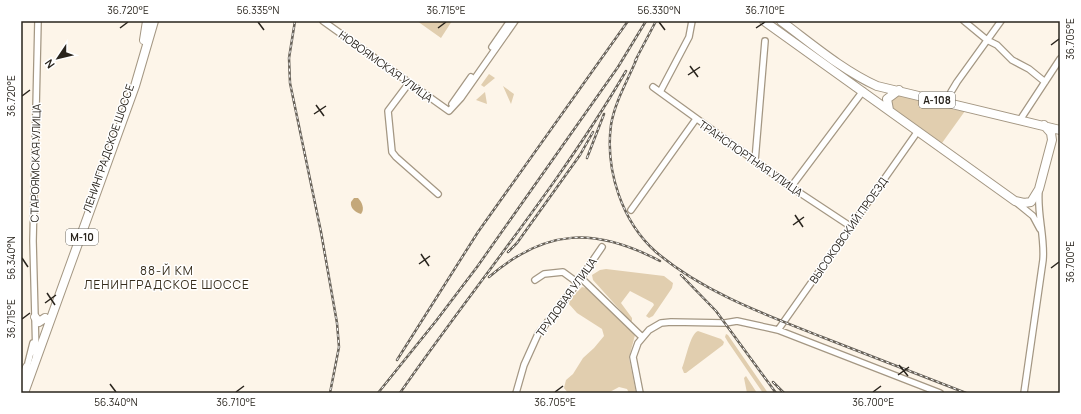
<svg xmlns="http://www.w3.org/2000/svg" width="1081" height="414" font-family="Manrope,sans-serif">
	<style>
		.green { fill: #e1ceaf }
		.water { fill: #c4a87a }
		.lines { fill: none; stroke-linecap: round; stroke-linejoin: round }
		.minor-casing { stroke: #a49783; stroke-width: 8 }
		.highway-casing { stroke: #a49783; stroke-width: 10 }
		.minor { stroke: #fff; stroke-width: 5.5 }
		.highway { stroke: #fff; stroke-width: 8 }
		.rail-casing { stroke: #686259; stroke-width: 2.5 }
		.rail { stroke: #fff; stroke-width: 1; stroke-dasharray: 3; stroke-linecap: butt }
		.ticks { fill: none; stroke: #29241d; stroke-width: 1.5 }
		.labels { text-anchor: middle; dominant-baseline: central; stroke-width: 3; stroke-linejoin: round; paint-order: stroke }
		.shield { fill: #fff; stroke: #696661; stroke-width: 1 }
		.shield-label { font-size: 10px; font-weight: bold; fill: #29241d }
		.street-label { font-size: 11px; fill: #29241d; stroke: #fff }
		.neighbourhood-label { font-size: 12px; letter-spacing: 1px; fill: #372d1c; stroke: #fff }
		.neatline { fill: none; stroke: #29241d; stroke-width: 1.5 }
		.ticks-label { font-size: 10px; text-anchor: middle; fill: #29241d }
	</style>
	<rect width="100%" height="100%" fill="#fdf5e9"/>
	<path class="green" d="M417 21H452L441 38Z
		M489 74 495 78 484 87 481 85Z
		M503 86 514 94 511 104Z
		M485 92 487 104 476 100Z
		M897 95 956 110 965 111 942 143 893 108 891 99Z
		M606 269 664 276 673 283 672 288 653 316 649 318 646 316 654 305 653 303 630 291 621 303 632 318V321H630L593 280 592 275 600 270Z
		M582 287 586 288 635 335 629 358 636 393H629L627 389 619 387 608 393H568L564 388 566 380 573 374 583 358 594 348 604 336 602 329 577 313 569 304 571 298Z
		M698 331 721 339 724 342 723 345 686 373H684L682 368C686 359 690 334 698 331Z
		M726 334 728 335 768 393H763L728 342 725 337Z
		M746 376 757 393H747L744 378Z"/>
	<path class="water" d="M354 198H358C362 202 365 209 361 214 355 212 350 208 351 202Z"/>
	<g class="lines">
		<g class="minor-casing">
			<path id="minor" d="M323 21 449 111 461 98 515 21
				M964 21 987 40 997 45 1012 60 1029 69 1045 82
				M492 47 510 21
				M409 83 388 111 392 152 396 157 438 194
				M653 87 791 187 850 226
				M660 92 689 37 692 21
				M948 103 951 92 957 82 1001 21
				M452 104 471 77
				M1020 120 1060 59
				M755 161 765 41
				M791 187 863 91
				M1017 203 1033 216 1040 229
				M631 210 696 119
				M581 278 642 337
				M535 280 544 274 563 272 578 283
				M778 330 918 131
				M36 356 33 241 38 21
				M28 363 33 343
				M516 393 524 365 538 334 576 285 602 247
				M640 393 633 357 638 343 649 330 661 323 671 322 725 323 737 321 778 330 940 393
				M1024 393 1043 260C1045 237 1037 214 1039 191"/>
		</g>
		<g class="highway-casing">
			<path id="highway" d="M764 21 1015 201 1024 203 1031 202 1039 189 1052 140 1051 133 1044 125
				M781 21C812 44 842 70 877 86L1060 130
				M144 40 147 21
				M889 110 887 99 899 90
				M35 317 39 322 45 318
				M21 386 27 367
				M24 393 135 86 154 21"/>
		</g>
		<use href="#minor" class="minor"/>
		<use href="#highway" class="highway"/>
		<g class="rail-casing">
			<path id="rail" d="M295 21 289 58 290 83 321 232 337 323 339 347 330 393
				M637 58C628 80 615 101 611 125 605 170 622 222 656 252 703 292 766 315 822 337 870 356 918 374 966 393
				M635 61 656 21
				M587 158 604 114
				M508 252 517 243 580 155 593 132
				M681 275 716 311 776 393
				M489 277C546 228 595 227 660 261
				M397 360 478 232 628 21
				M773 382 784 393
				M378 393 436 321 477 267 618 67 646 21
				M400 393C475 285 560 184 626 71"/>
		</g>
		<use href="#rail" class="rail"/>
	</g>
	<path class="ticks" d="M258 22 264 30M659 22 665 30M120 28 128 22M438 28 446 22M756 28 765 22M1051 45 1059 39M690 66 698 77M688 75 700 67M22 96 30 90M316 105 324 116M314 114 326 106M795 215 803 227M793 225 804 217M421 254 429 266M22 258 28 267M419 264 430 256M1051 268 1059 262M47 293 55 305M45 303 56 295M22 319 30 313M899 365 908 376M898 375 909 367M110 384 116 392M236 392 244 386M555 392 563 386M873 392 881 386"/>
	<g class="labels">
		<g class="shield">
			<rect x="919" y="92" width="36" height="16" rx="3"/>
			<rect x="66" y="229" width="32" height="16" rx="3"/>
		</g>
		<g class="shield-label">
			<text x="937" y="100">А-108</text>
			<text x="82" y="237">М-10</text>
		</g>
		<g class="street-label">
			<text transform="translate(386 66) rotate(36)">НОВОЯМСКАЯ УЛИЦА</text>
			<text transform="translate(108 148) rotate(-71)">ЛЕНИНГРАДСКОЕ ШОССЕ</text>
			<text transform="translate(751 158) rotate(35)">ТРАНСПОРТНАЯ УЛИЦА</text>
			<text transform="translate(35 163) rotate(-89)">СТАРОЯМСКАЯ УЛИЦА</text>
			<text transform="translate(848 230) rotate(-55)">ВЫСОКОВСКИЙ ПРОЕЗД</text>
			<text transform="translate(566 297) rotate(-54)">ТРУДОВАЯ УЛИЦА</text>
		</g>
		<g class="neighbourhood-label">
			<text x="167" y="270">88-Й КМ<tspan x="167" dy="14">ЛЕНИНГРАДСКОЕ ШОССЕ</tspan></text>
		</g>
	</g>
	<rect width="1081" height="414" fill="none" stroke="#ffffff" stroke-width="44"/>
	<g transform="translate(58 58) rotate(235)" stroke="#ffffff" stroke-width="3" paint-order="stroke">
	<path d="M0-3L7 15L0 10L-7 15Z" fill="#29241d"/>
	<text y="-6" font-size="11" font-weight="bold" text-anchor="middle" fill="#29241d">N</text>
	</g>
	<rect x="22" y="22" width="1037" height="370" class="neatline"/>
	<g class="ticks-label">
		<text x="128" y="14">36.720°E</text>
		<text x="258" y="14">56.335°N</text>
		<text x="446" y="14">36.715°E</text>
		<text x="659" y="14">56.330°N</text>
		<text x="765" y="14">36.710°E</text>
		<text transform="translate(1070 39) rotate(-90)" y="4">36.705°E</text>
		<text transform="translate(11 96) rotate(-90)" y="4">36.720°E</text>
		<text transform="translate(11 258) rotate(-90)" y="4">56.340°N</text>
		<text transform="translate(1070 262) rotate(-90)" y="4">36.700°E</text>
		<text transform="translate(11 319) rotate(-90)" y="4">36.715°E</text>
		<text x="116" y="406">56.340°N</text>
		<text x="236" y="406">36.710°E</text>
		<text x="555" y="406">36.705°E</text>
		<text x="873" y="406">36.700°E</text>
	</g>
</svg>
